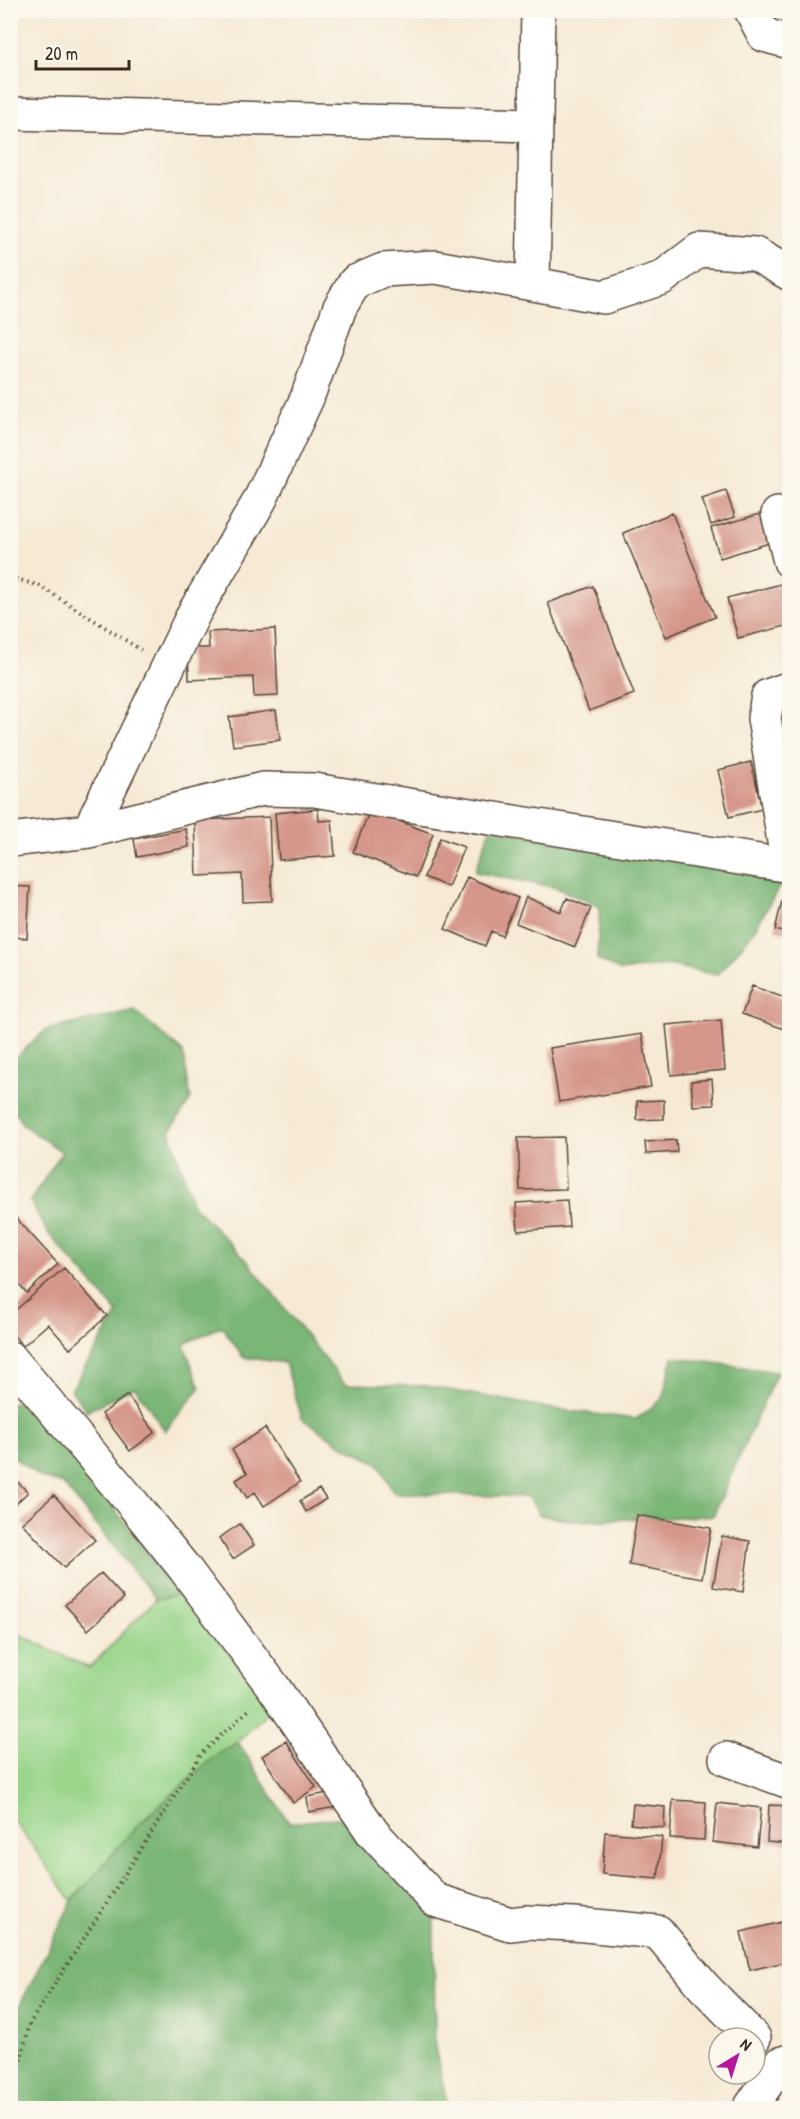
<svg xmlns="http://www.w3.org/2000/svg" width="800" height="2119" font-family="'Patrick Hand',sans-serif">
	<style>
		.green { fill: #99d58a; stroke: #6a8054; stroke-width: 1.5 }
		.forest { fill: #7ab676; stroke: #5a704a; stroke-width: 1.5 }
		.building { fill: #d5978b }
		.lines { fill: none; stroke-linecap: round; stroke-linejoin: round }
		.minor-casing { stroke: #574739; stroke-width: 36 }
		.path { stroke: #574739; stroke-width: 4; stroke-dasharray: 1.5 4.5; stroke-linecap: butt }
		.minor { stroke: #fff; stroke-width: 33 }
	</style>
	<rect width="100%" height="100%" fill="#fbf7ec"/>
	<filter id="ink" filterUnits="userSpaceOnUse"><feTurbulence type="fractalNoise" baseFrequency=".0167" numOctaves="2"/><feDisplacementMap in="SourceGraphic" scale="12" xChannelSelector="R" yChannelSelector="G"/><feConvolveMatrix kernelMatrix="1 2 1 2 8 2 1 2 1" color-interpolation-filters="sRGB"/></filter>
	<filter id="wash" filterUnits="userSpaceOnUse"><feTurbulence type="fractalNoise" baseFrequency=".008" numOctaves="4" result="noise"/><feDisplacementMap in="SourceGraphic" scale="24" xChannelSelector="R" yChannelSelector="G"/><feGaussianBlur stdDeviation="1.35" result="paint"/><feColorMatrix in="noise" values="0 0 0 0 0 0 0 0 0 0 0 0 0 0 0 0 0 1.4 0 .05"/><feComposite in="paint" operator="in"/></filter>
	<g filter="url(#wash)">
		<rect width="100%" height="100%" fill="#f6ead5"/>
		<path class="green" d="M180 1595 273 1706 238 1742 217 1754 137 1826 72 1901 11 1816 10 1630 89 1668 156 1599Z"/>
		<path class="forest" d="M490 829 785 877 753 932 718 975 668 965 621 971 597 959 600 907 557 888 475 872Z
			M134 1010 183 1052 191 1099 170 1131 193 1205 248 1262 345 1384 427 1386 554 1409 636 1419 662 1399 673 1357 777 1372 713 1516 576 1521 539 1515 529 1497 394 1493 379 1464 340 1444 302 1418 285 1363 243 1357 222 1326 184 1344 200 1388 165 1431 135 1387 87 1411 71 1390 118 1313 48 1233 30 1201 62 1152 23 1125 11 1106 10 1063 46 1030Z
			M21 1400 77 1460 180 1595 156 1599 63 1484 42 1478 11 1455 10 1404Z
			M238 1742 289 1823 347 1817 434 1917 435 2047 448 2108H11L10 2025 72 1901 137 1826 217 1754Z"/>
		<g id="blocks">
			<path class="building" d="M726 491 735 517 711 525 702 499Z
				M767 512 776 541 720 558 711 528Z
				M672 513 715 617 666 637 623 533Z
				M785 583 790 598V625L738 638 727 598Z
				M593 586 634 694 589 711 548 603Z
				M275 629 278 696 254 697 253 677 189 680 188 648H209L208 632Z
				M276 710 280 740 233 746 229 717Z
				M751 762 762 809 729 817 718 770Z
				M318 809 319 821 332 820 335 856 279 860 275 813Z
				M370 810 433 834 416 877 353 852Z
				M269 817 272 901 243 902 242 874 197 876 195 820Z
				M186 829 189 847 137 857 134 839Z
				M440 838 464 847 448 887 424 877Z
				M467 877 518 898 502 936 491 931 485 946 445 929Z
				M10 886 30 887 27 938 10 937Z
				M526 897 561 912 567 898 591 908 575 947 516 923Z
				M782 901 790 903V934L775 930Z
				M752 986 790 1000V1031L742 1014Z
				M721 1020 725 1070 671 1075 666 1025Z
				M642 1034 651 1087 559 1102 550 1048Z
				M712 1079 714 1105 693 1106 691 1081Z
				M664 1100V1119L637 1120V1101Z
				M564 1137 566 1189 520 1190 518 1138Z
				M676 1140 677 1152 646 1154 645 1142Z
				M567 1200 569 1227 518 1231 516 1203Z
				M16 1218 58 1264 27 1293 10 1276V1223Z
				M64 1268 107 1316 70 1349 48 1324 23 1346 10 1332V1315Z
				M127 1395 155 1432 130 1451 102 1414Z
				M265 1428 300 1482 264 1506 255 1492 247 1498 236 1480 247 1473 232 1450Z
				M10 1475 28 1492 10 1509Z
				M319 1489 326 1499 306 1512 300 1501Z
				M54 1495 95 1540 64 1568 22 1523Z
				M637 1515 711 1528 702 1578 629 1565Z
				M240 1524 254 1545 233 1559 219 1538Z
				M722 1536 750 1541 743 1592 713 1587Z
				M101 1573 124 1598 88 1630 65 1605Z
				M286 1741 316 1787 293 1803 262 1756Z
				M333 1792 336 1807 309 1812 307 1797Z
				M673 1800 706 1802 704 1840 670 1838Z
				M717 1803 761 1808 757 1847 713 1842Z
				M633 1804 665 1807 664 1828 631 1824Z
				M769 1805 790 1806V1844L767 1842Z
				M605 1832 662 1837 658 1879 602 1874Z
				M790 1920V1961L750 1970 741 1932Z"/>
		</g>
	</g>
	<g filter="url(#ink)">
		<use href="#blocks" fill-opacity="0" stroke="#574739" stroke-width="1.5"/>
		<g class="lines">
			<g class="minor-casing">
				<path id="minor" d="M538 10 533 284 604 297 662 278 699 250 755 254 790 274
					M751 10 764 35 790 42
					M10 113 536 125
					M778 514 790 561
					M89 831 194 613 260 500 307 398 340 307 355 282 383 270 435 267 533 284
					M10 840 89 831 263 789 314 790 790 866
					M788 866 764 718 768 696 790 688
					M10 1358 133 1504 185 1569 274 1688 373 1833 435 1900 510 1924 527 1922 574 1924 658 1932 703 1986 754 2038
					M726 1759 790 1782
					M750 2108 780 2064 790 2061"/>
			</g>
			<path class="path" d="M10 577 40 586 141 650
				M10 2101 30 2023 202 1753 251 1708"/>
			<use href="#minor" class="minor"/>
		</g>
	</g>
	<rect width="800" height="2119" fill="none" stroke="#fbf7ec" stroke-width="36"/>
	<g transform="translate(737 2056) rotate(38)"><circle r="28" fill="#fbf7ec" stroke="#aea59a" stroke-width="1.5"/>
	<path d="M0-4.5L10 22L0 15L-10 22Z" fill="#b5179e"/>
	<text y="-9" font-size="16" font-weight="bold" text-anchor="middle" fill="#3b2a1e">N</text>
	</g>
	<path d="M36 60v9h93v-9" fill="none" stroke="#3b2a1e" stroke-width="3"/>
	<text x="45" y="60" font-size="18" fill="#3b2a1e" stroke="#fbf7ec" stroke-width="4.5" paint-order="stroke">20 m</text>
</svg>
